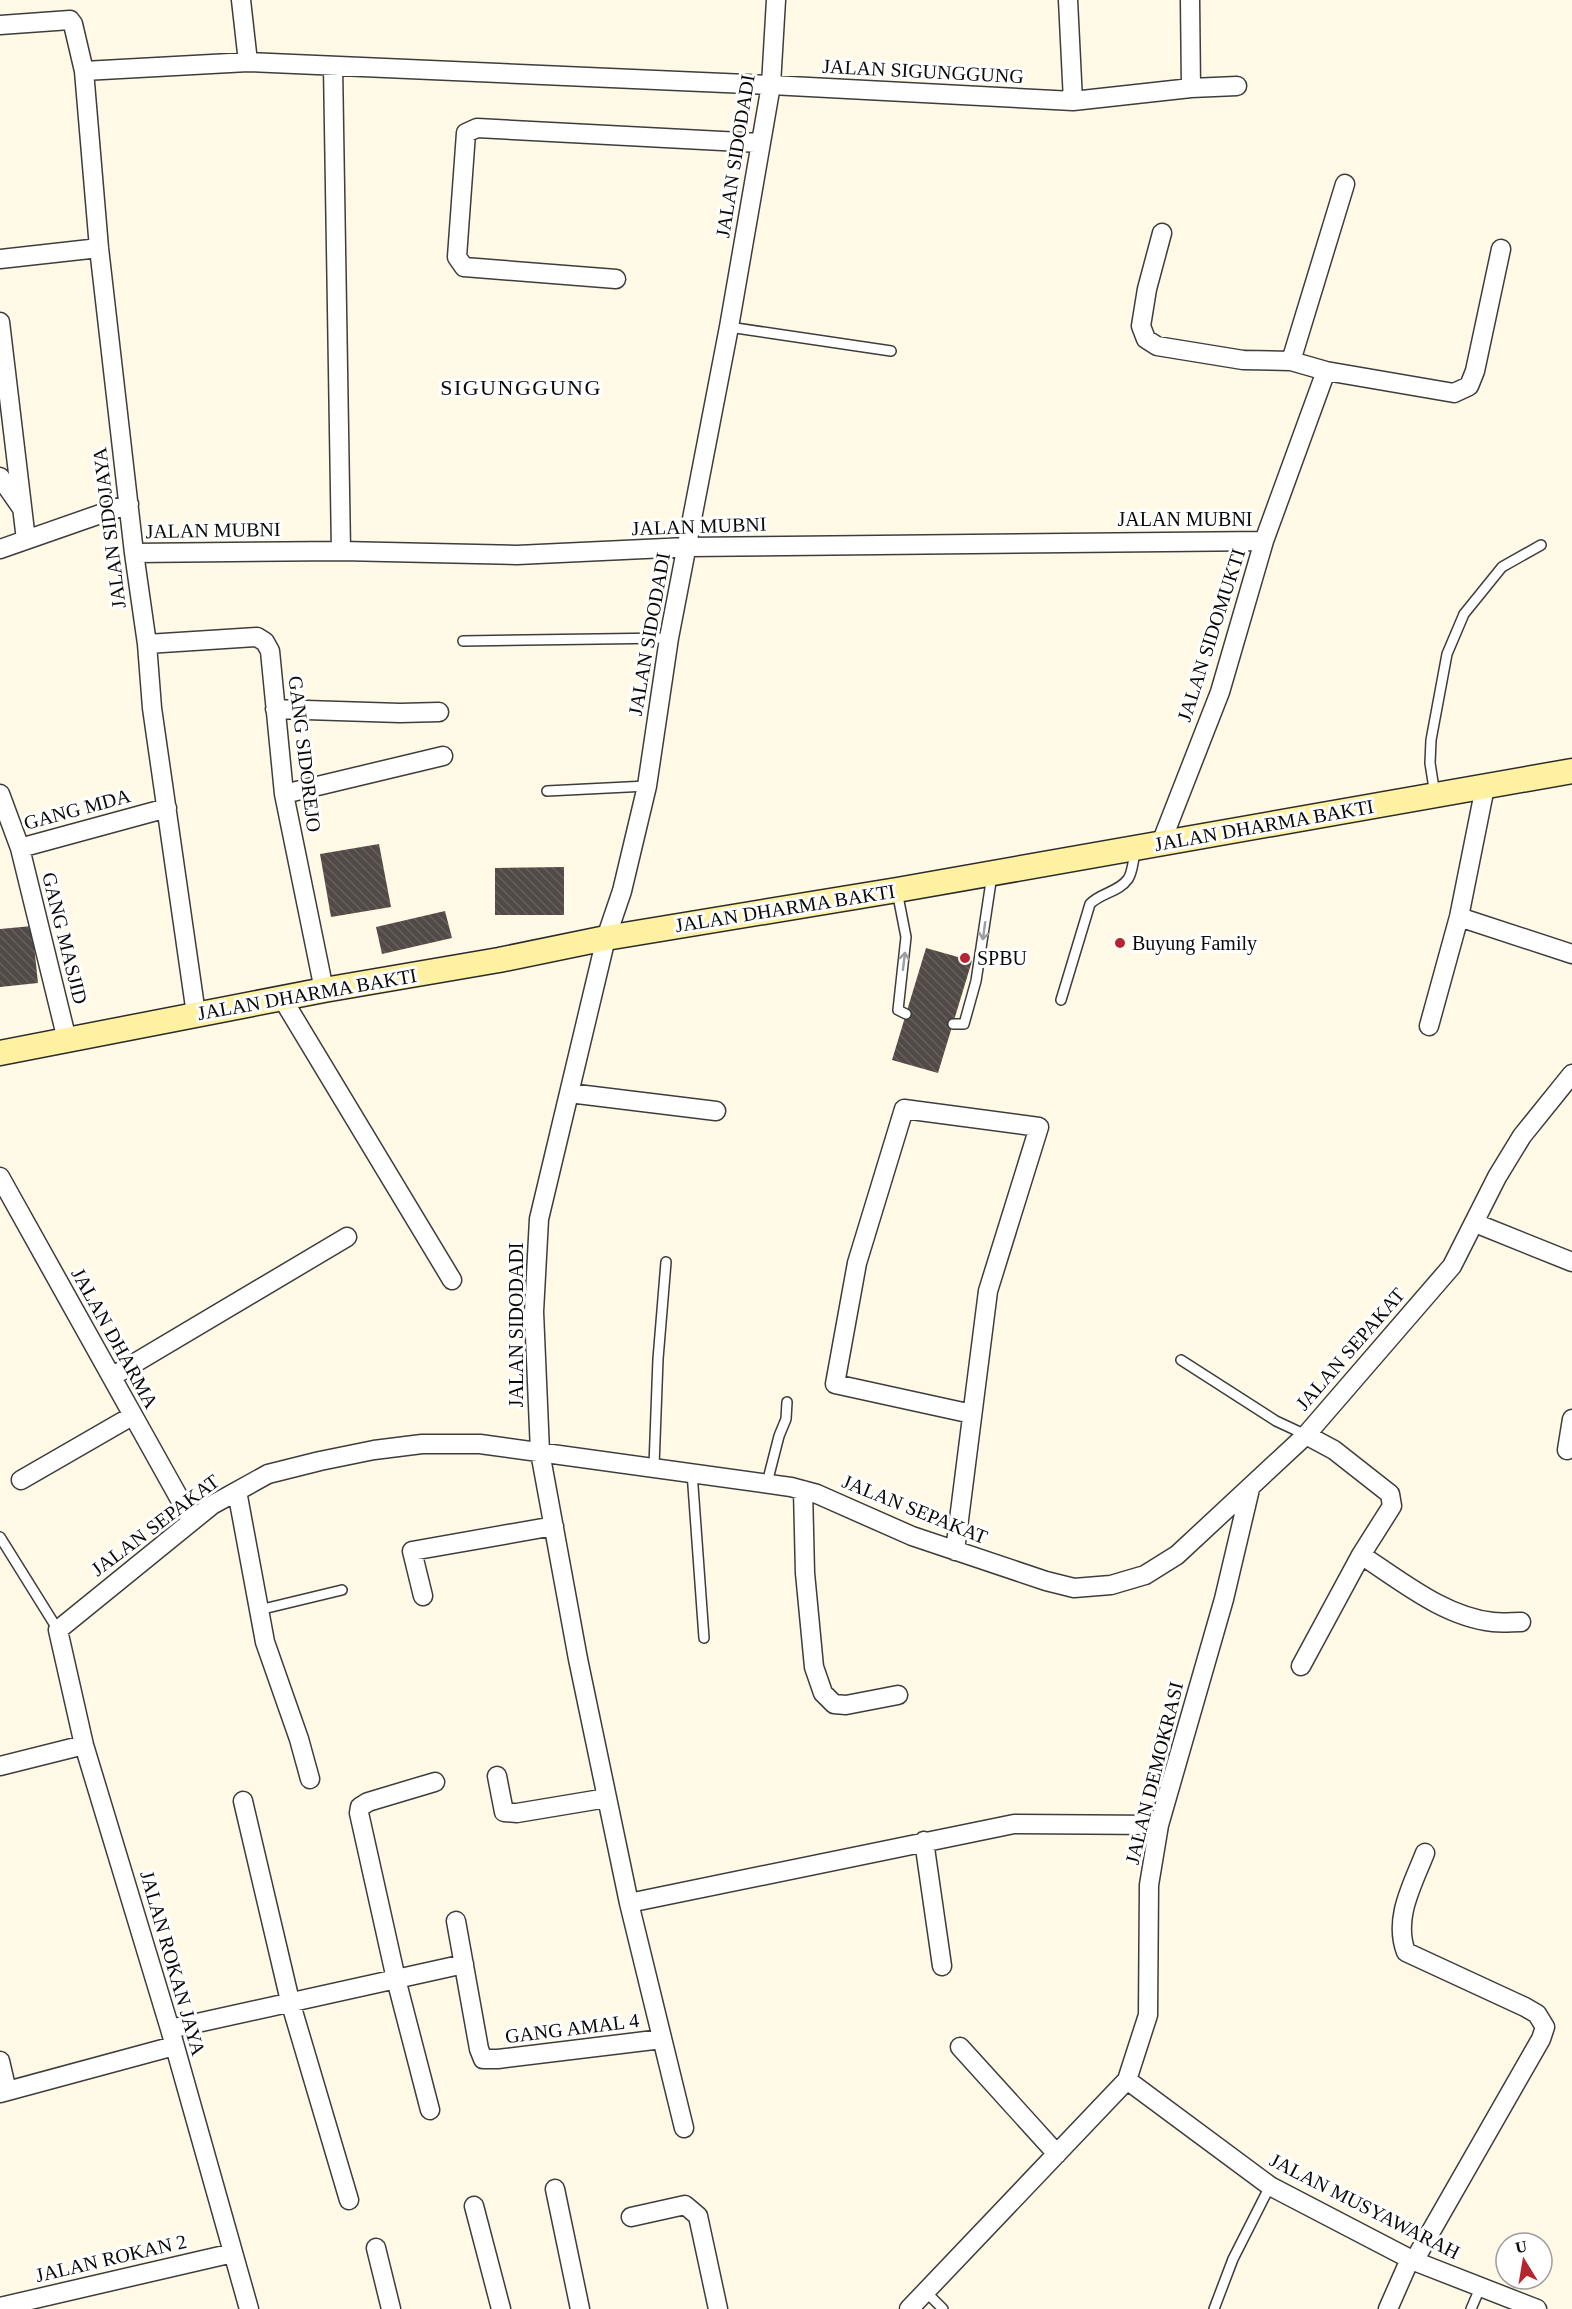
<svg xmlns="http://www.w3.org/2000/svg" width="1572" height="2309" font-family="'Times New Roman',serif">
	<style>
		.building { fill: url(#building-back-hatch) }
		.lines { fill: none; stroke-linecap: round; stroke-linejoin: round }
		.service-casing { stroke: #3d3d3d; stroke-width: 12 }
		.minor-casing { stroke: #3d3d3d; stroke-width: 21 }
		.secondary-casing { stroke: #2c2c2c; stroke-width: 27 }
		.service { stroke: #fff; stroke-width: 9 }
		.minor { stroke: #fff; stroke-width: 18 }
		.secondary { stroke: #fef1a2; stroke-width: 24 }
		.oneway { stroke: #9d9d9d }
		.poi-dot { fill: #b52630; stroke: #fff; stroke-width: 2 }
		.labels { text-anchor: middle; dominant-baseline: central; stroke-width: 6; stroke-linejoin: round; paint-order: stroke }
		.street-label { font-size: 20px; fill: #0a0a0a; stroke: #fff }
		.poi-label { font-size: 20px; fill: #0a0a0a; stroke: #fff; text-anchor: start }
		.quarter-label { font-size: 22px; letter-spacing: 1.5px; fill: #0a0a0a; stroke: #fff }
	</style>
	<defs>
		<pattern id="building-back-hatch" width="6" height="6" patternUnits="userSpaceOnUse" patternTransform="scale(1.5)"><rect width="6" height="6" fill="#524a46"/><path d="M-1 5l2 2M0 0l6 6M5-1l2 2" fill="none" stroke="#66605c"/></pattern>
	</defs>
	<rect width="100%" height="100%" fill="#fff9e6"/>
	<path class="building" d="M379 844 391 907 331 917 320 854Z
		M564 867V915H495V868Z
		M445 911 452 938 382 954 376 927Z
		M32 926 38 983 0 987V929Z
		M926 948 972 961 938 1073 892 1060Z"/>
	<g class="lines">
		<g class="service-casing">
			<path id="service" d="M729 327 891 351
				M463 641 669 638
				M547 791 647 786
				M1435 795 1430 763 1431 740 1447 654 1464 614 1502 567 1541 545
				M897 891 906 937 898 1010 906 1014
				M1061 1000 1090 904C1100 893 1119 892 1128 879 1133 872 1133 858 1136 850
				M953 1024H964L976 981 992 875
				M1181 1360 1276 1421 1306 1435
				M654 1466 658 1359 666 1262
				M692 1472 704 1638
				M767 1483 779 1436 786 1419 787 1402
				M0 1537 58 1630
				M259 1610 342 1590
				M926 2292 943 2309
				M1214 2309 1233 2259 1270 2186
				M1471 2309 1480 2288"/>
		</g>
		<g class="minor-casing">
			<path id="minor" d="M241 0 248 62
				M1068 0 1073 101
				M1190 0 1191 88
				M0 25 70 20 73 24 84 71 99 248 134 553 147 644 152 708 196 1014
				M333 66 341 551
				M84 71 248 62 771 85 1073 101 1191 88 1237 86
				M1162 233 1147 289 1141 326 1146 339 1157 346 1243 360 1291 361
				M0 259 99 248
				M616 279 464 267 457 257 466 133 477 128 760 143
				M0 322 26 540
				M1326 371 1454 393 1469 386 1475 371 1501 249
				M0 477 21 507
				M0 549 129 504
				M134 553 341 551 517 555 687 547 1264 541
				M147 644 257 637 265 642 270 651 284 794 324 990
				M275 709 400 713 439 712
				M0 794 20 848 167 808
				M284 794 443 756
				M1161 843 1220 692 1264 541 1326 371 1291 361 1345 184
				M20 848 67 1040
				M1459 917 1572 954
				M282 998 452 1280
				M1429 1026 1459 917 1485 787
				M569 1093 716 1111
				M0 1177 192 1521
				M1475 1223 1572 1262
				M113 1376 347 1237
				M1567 1450 1572 1419
				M21 1480 132 1416
				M803 1490 805 1573 814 1667 823 1693 834 1704 846 1705 898 1695
				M237 1491 265 1642 299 1739 310 1779
				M955 1551 988 1291 1039 1127 904 1109 857 1263 835 1384 972 1414
				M1361 1555C1400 1580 1444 1617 1493 1622 1502 1623 1512 1622 1521 1622
				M423 1596 412 1551 554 1526
				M1301 1666 1361 1555 1392 1506 1390 1494 1334 1450 1306 1435
				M0 1766 84 1745
				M497 1776 504 1812 517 1813 607 1798
				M243 1801 290 2001 349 2200
				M924 1841 942 1966
				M629 1903 1014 1824 1159 1825
				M456 1921 479 2049 483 2059H498L662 2039
				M170 2029 464 1964
				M960 2047 1057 2154
				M0 2061 7 2091
				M1127 2080 1270 2186 1414 2261 1537 2309
				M0 2093 174 2046
				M430 2110 396 1979 359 1813 360 1807 368 1802 435 1782
				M684 2128 629 1903 578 1659 540 1452 534 1312 539 1219 606 938 622 891 647 786 669 638 729 327 771 85 776 0
				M555 2189 580 2309
				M474 2206 501 2309
				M631 2217 685 2205 698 2216 718 2309
				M376 2248 391 2309
				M1414 2261 1541 2039 1545 2027 1537 2014 1525 2007 1406 1952C1393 1918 1413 1884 1425 1853
				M0 2307 233 2253
				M249 2309 170 2029 84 1745 58 1630 212 1505 268 1474 320 1461 374 1450 422 1444H480L791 1487 817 1494 912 1536 1046 1581 1074 1588 1111 1585 1145 1575 1177 1555 1306 1435 1452 1266 1497 1177 1522 1136 1572 1074
				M909 2309 1127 2080 1148 2015 1149 1885 1159 1825 1224 1599 1250 1489
				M1388 2309 1410 2259"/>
		</g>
		<g class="secondary-casing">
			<path id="secondary" d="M0 1053 324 990 499 960 606 938 897 890 1572 771"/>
		</g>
		<use href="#service" class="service"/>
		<use href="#minor" class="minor"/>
		<use href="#secondary" class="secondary"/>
	</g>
	<defs><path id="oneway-shaft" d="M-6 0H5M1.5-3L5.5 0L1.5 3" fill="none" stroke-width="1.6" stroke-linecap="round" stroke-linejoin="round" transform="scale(1.5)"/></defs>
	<g class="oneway">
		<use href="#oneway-shaft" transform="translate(984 931) rotate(98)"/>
		<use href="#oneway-shaft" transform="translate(904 961) rotate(-83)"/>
	</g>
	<g class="poi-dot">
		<circle cx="1120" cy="943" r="6"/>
		<circle cx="965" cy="958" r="6"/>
	</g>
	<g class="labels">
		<g class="street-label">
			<text transform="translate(923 71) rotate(3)">JALAN SIGUNGGUNG</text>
			<text transform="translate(735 156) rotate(-81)">JALAN SIDODADI</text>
			<text x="1185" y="519">JALAN MUBNI</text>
			<text transform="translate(699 526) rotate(-2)">JALAN MUBNI</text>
			<text transform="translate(109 528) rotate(-97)">JALAN SIDOJAYA</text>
			<text transform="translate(213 530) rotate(-1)">JALAN MUBNI</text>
			<text transform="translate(649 634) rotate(-80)">JALAN SIDODADI</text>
			<text transform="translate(1211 635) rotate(-72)">JALAN SIDOMUKTI</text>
			<text transform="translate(305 754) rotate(83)">GANG SIDOREJO</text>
			<text transform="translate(77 809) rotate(-15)">GANG MDA</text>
			<text transform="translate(1264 825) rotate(-10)">JALAN DHARMA BAKTI</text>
			<text transform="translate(785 908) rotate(-9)">JALAN DHARMA BAKTI</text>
			<text transform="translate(65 938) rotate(76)">GANG MASJID</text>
			<text transform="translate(307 994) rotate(-10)">JALAN DHARMA BAKTI</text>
			<text transform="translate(516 1325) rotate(-90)">JALAN SIDODADI</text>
			<text transform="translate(115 1338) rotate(61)">JALAN DHARMA</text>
			<text transform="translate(1350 1349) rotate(-49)">JALAN SEPAKAT</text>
			<text transform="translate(915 1509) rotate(22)">JALAN SEPAKAT</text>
			<text transform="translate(155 1525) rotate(-37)">JALAN SEPAKAT</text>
			<text transform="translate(1154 1773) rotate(-76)">JALAN DEMOKRASI</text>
			<text transform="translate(173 1963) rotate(74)">JALAN ROKAN JAYA</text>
			<text transform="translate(572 2028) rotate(-7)">GANG AMAL 4</text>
			<text transform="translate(1365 2206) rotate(27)">JALAN MUSYAWARAH</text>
			<text transform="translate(111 2258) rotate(-13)">JALAN ROKAN 2</text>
		</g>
		<g class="poi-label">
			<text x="1132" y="943">Buyung Family</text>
			<text x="977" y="958">SPBU</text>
		</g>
		<g class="quarter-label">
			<text x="521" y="387">SIGUNGGUNG</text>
		</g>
	</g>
	<g transform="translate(1524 2261) rotate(349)"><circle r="28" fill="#ffffff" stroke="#9d9d9d" stroke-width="1.5"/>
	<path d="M0-4.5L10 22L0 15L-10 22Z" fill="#b52630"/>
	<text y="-9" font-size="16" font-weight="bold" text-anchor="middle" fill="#0a0a0a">U</text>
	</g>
</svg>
